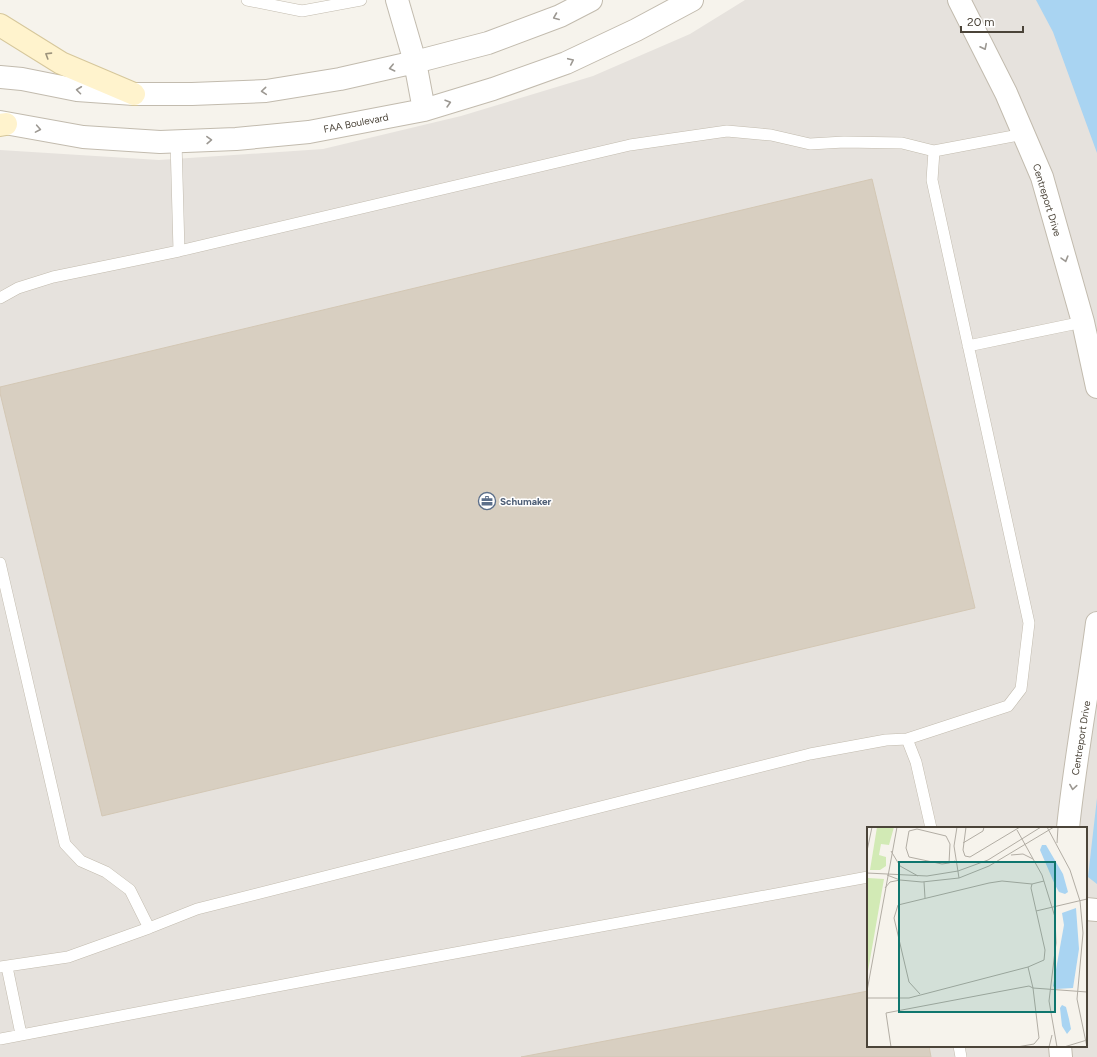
<svg xmlns="http://www.w3.org/2000/svg" width="1097" height="1057" font-family="Figtree,sans-serif">
	<style>
		.industrial { fill: #e6e2dd; fill-rule: evenodd }
		.water { fill: #a9d4f2 }
		.building { fill: #d8cfc1; stroke: #d3c7b4 }
		.lines { fill: none; stroke-linecap: round; stroke-linejoin: round }
		.service-casing { stroke: #c2bbae; stroke-width: 12 }
		.minor-casing { stroke: #c2bbae; stroke-width: 24 }
		.tertiary-casing { stroke: #c2bbae; stroke-width: 24 }
		.secondary-casing { stroke: #d6c79b; stroke-width: 24 }
		.service { stroke: #fff; stroke-width: 11 }
		.minor { stroke: #fff; stroke-width: 22 }
		.tertiary { stroke: #fff; stroke-width: 22 }
		.secondary { stroke: #fff3cd; stroke-width: 22 }
		.oneway { stroke: #9c9892 }
		.oneway2 { stroke: #9c937c }
		.labels { text-anchor: middle; dominant-baseline: central; stroke-width: 3; stroke-linejoin: round; paint-order: stroke }
		.street-label { font-size: 10px; fill: #4b4439; stroke: #fff }
		.service-label { font-size: 10px; font-weight: bold; fill: #4e5e75; stroke: #fff; text-anchor: start }
		.inset-road { fill: none; stroke: #b2ada4; stroke-width: 1 }
		.view { fill: #0f766e; fill-opacity: 0.15; stroke: #0f766e; stroke-width: 2 }
		.inset-edge { fill: none; stroke: #4b4439; stroke-width: 2 }
	</style>
	<rect width="100%" height="100%" fill="#f6f3ec"/>
	<path class="industrial" d="M745 0H1097V1057H0V150L159 160 323 149 461 116 593 76 690 34ZM868 828H1086V1046H868Z"/>
	<path class="water" d="M1036 0H1097V153L1053 32Z
		M1097 798V884L1088 877Z"/>
	<path class="building" d="M872 179 975 608 102 816 0 393V387Z
		M868 991V1046H929L931 1057H521Z"/>
	<g class="lines">
		<g class="service-casing">
			<path id="service" d="M247 0 302 11 361 0
				M176 141 179 251
				M0 298 18 288 53 277 179 251 630 145 727 131 771 135 810 144 844 142 902 143 934 151
				M968 346 1083 322
				M0 563 65 844 81 861 106 872 130 890 149 928
				M907 739 1008 706 1021 689 1029 623 932 180 934 151 1024 134
				M0 967 68 957 149 928 197 909 810 754 886 740 907 739 916 762 931 828
				M7 967 21 1034
				M0 1039 330 976 868 877
				M959 1046 961 1057"/>
		</g>
		<g class="minor-casing">
			<path id="minor" d="M397 0 415 62"/>
		</g>
		<g class="tertiary-casing">
			<path id="tertiary" d="M959 0 1006 93 1042 177 1083 322 1097 387
				M415 62 424 110
				M0 77 22 79 77 90 134 94H192L266 91 340 79 415 62 488 43 560 16 591 0
				M0 122 83 137 160 142 236 139 309 132 424 110 493 89 566 63 636 30 692 0
				M1068 828C1075 760 1088 692 1097 623
				M1086 909 1097 910
				M1060 1046 1061 1057"/>
		</g>
		<g class="secondary-casing">
			<path id="secondary" d="M0 25 61 63 134 94
				M0 125 6 124"/>
		</g>
		<use href="#service" class="service"/>
		<use href="#minor" class="minor"/>
		<use href="#tertiary" class="tertiary"/>
		<use href="#secondary" class="secondary"/>
	</g>
	<defs><path id="oneway-chevron" d="M-2-3.5L2.5 0L-2 3.5" fill="none" stroke-width="1.6" stroke-linecap="round" stroke-linejoin="round"/></defs>
	<g class="oneway">
		<use href="#oneway-chevron" transform="translate(556 17) rotate(158)"/>
		<use href="#oneway-chevron" transform="translate(984 47) rotate(64)"/>
		<use href="#oneway-chevron" transform="translate(571 61) rotate(-25)"/>
		<use href="#oneway-chevron" transform="translate(392 68) rotate(167)"/>
		<use href="#oneway-chevron" transform="translate(79 90) rotate(-173)"/>
		<use href="#oneway-chevron" transform="translate(264 91) rotate(175)"/>
		<use href="#oneway-chevron" transform="translate(448 103) rotate(-16)"/>
		<use href="#oneway-chevron" transform="translate(38 129) rotate(10)"/>
		<use href="#oneway-chevron" transform="translate(209 140) rotate(-2)"/>
		<use href="#oneway-chevron" transform="translate(1065 259) rotate(74)"/>
		<use href="#oneway-chevron" transform="translate(1073 787) rotate(99)"/>
	</g>
	<use class="oneway2" href="#oneway-chevron" transform="translate(48 55) rotate(-148)"/>
	<defs>
		<g id="office-ring" transform="scale(0.9)"><circle r="9.5" fill="#fff" stroke="#5c6f8a" stroke-width="1.5"/><path d="M-6-3h4V-5.5h4V-3h4V5H-6ZM-1-4.5V-3h2v-1.5ZM-6 0V1H6V0Z" fill="#5c6f8a"/></g>
	</defs>
	<g fill-rule="evenodd">
		<use href="#office-ring" x="487" y="501"/>
	</g>
	<g class="labels">
		<g class="street-label">
			<text transform="translate(356 123) rotate(-11)">FAA Boulevard</text>
			<text transform="translate(1047 200) rotate(73)">Centreport Drive</text>
			<text transform="translate(1081 738) rotate(-81)">Centreport Drive</text>
		</g>
		<g class="service-label">
			<text x="500" y="501">Schumaker</text>
		</g>
	</g>
	<g transform="translate(867 827)">
		<rect width="220" height="220" fill="#f6f3ec"/>
		<path d="M10 0H27L22 18 14 17 12 28 19 30V39L13 43H3ZM1 51 17 52 0 150V62Z" fill="#d2eab5"/>
		<path d="M175 18H179L196 47 201 65 198 67 192 65 188 58 173 23ZM209 81 212 122 206 161 189 162 186 159 197 98 195 86ZM195 178 199 180 202 192 204 202 200 207 195 199 193 181Z" fill="#a9d4f2"/>
		<path class="inset-road" d="M90 0 87 19 92 51M99 0 96 23 98 29 103 30 153 0M180 0 203 43 213 74 216 106 210 172 220 220M150 3 175 48 188 90 189 116 182 174 190 220M96 16 116 4 117 0M190 16 191 0M0 24 5 0M24 24 33 39 51 49M144 28 156 27 166 32M82 36 83 17 79 9 50 2 42 4 39 21 42 30 75 37 82 36 88 34M0 46 60 49 91 44 121 33 174 0M20 48 33 53 55 55 92 51 122 39 187 0M57 55 58 71M18 61 23 55 33 53M169 84 220 72M161 140 177 133 178 123 164 61 165 57 177 54M0 164 30 0M53 167 42 155 27 91 31 78 122 56 135 54 165 57M0 171H42L161 140 166 161 220 165M24 220 19 186 162 159 166 161 172 211 167 217 150 220M182 220 185 208M197 220 220 213"/>
		<path class="view" d="M32 35H188V185H32Z"/>
		<rect width="220" height="220" class="inset-edge"/>
	</g>
	<path d="M961 26v6h62v-6" fill="none" stroke="#4b4439" stroke-width="2"/>
	<text x="967" y="26" font-size="12" fill="#4b4439" stroke="#ffffff" stroke-width="3" paint-order="stroke">20 m</text>
</svg>
